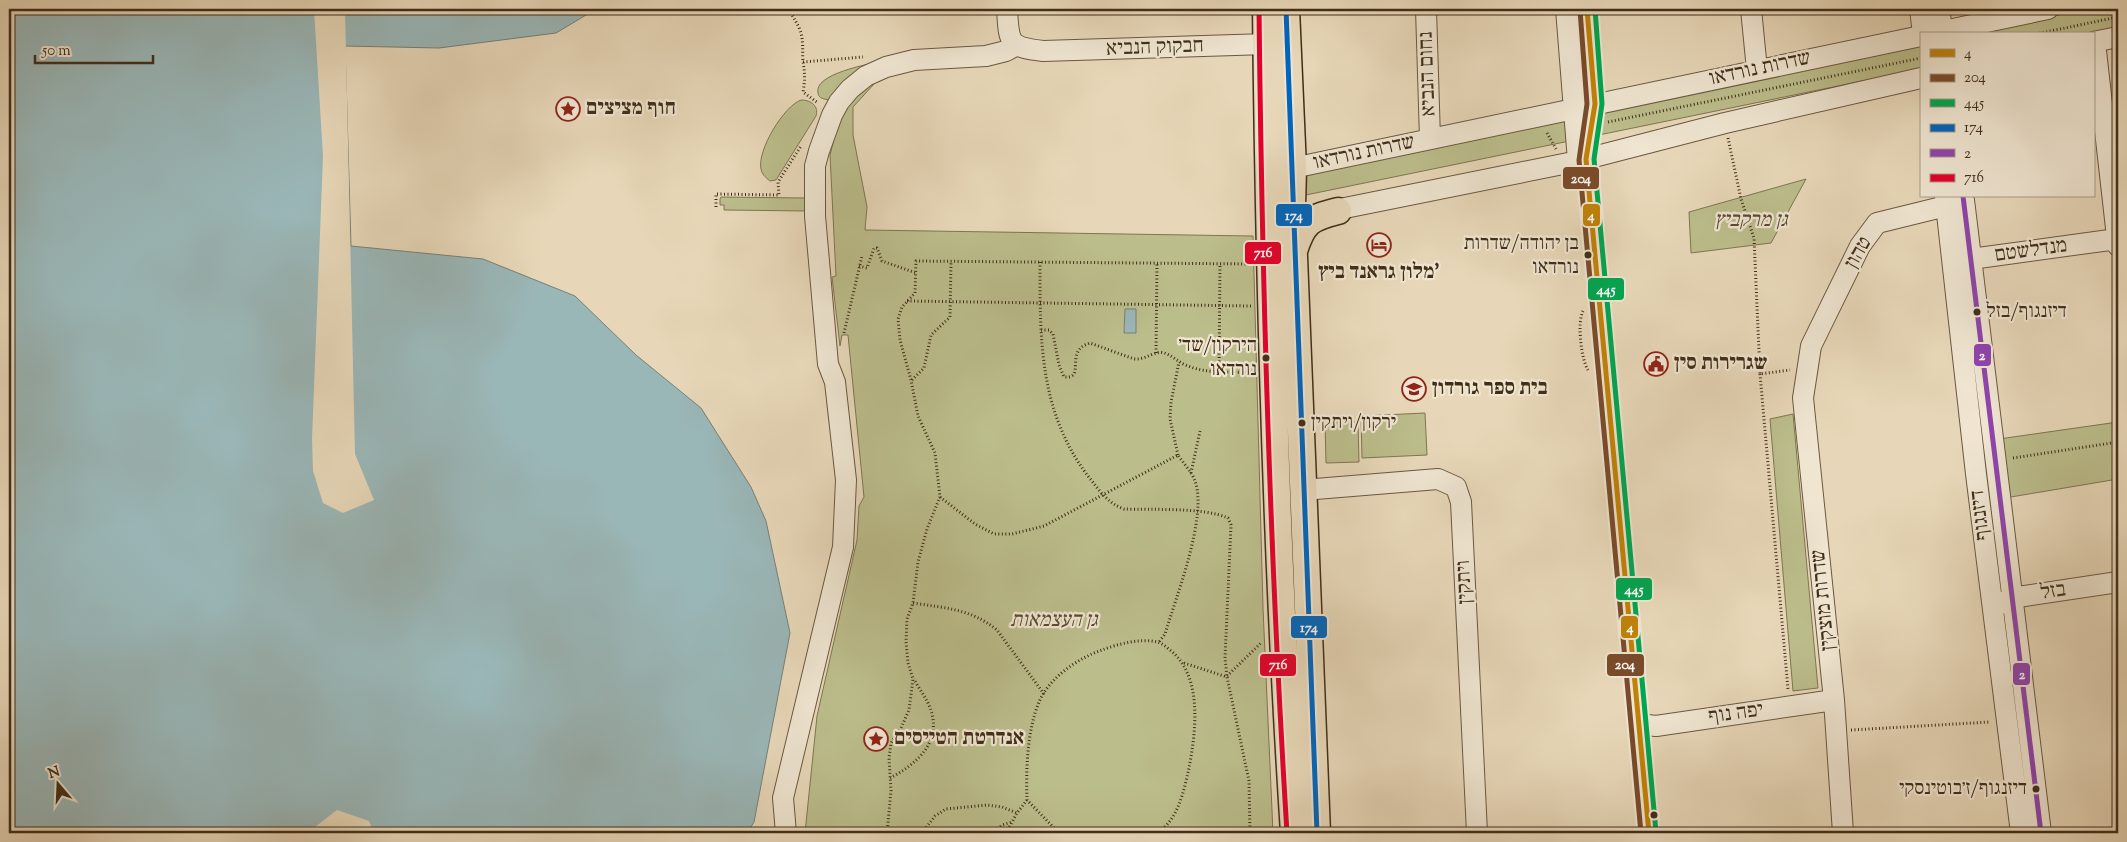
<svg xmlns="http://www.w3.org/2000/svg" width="2127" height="842" font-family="'Sorts Mill Goudy','Frank Ruhl Libre',serif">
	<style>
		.green { fill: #bbbd8b; stroke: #7e7652 }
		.water { fill: #9ab7b8; stroke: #768078 }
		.pier { fill: #e7d7b8 }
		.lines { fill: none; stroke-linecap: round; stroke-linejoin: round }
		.minor-casing { stroke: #6a5841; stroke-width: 22 }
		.major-casing { stroke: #412e19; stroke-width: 29 }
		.path { stroke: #412e19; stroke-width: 3; stroke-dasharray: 1 2.5; stroke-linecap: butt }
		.minor { stroke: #efe5d1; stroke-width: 20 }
		.major { stroke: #e7d7b8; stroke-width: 26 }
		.bus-1-casing { stroke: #efe5d1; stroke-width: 9 }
		.bus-2-casing { stroke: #efe5d1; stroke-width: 9 }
		.bus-3-casing { stroke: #efe5d1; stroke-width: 9 }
		.bus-4-casing { stroke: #efe5d1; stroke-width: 9 }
		.bus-5-casing { stroke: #efe5d1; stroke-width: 9 }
		.bus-6-casing { stroke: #efe5d1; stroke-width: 9 }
		.bus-1 { stroke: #c08208; stroke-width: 5 }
		.bus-2 { stroke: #7a4b2a; stroke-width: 5 }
		.bus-3 { stroke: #00a651; stroke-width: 5 }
		.bus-4 { stroke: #0065bd; stroke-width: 5 }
		.bus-5 { stroke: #8e44ad; stroke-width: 5 }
		.bus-6 { stroke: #e4002b; stroke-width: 5 }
		.bus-dot { fill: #412e19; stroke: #efe5d1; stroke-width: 2 }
		.labels { text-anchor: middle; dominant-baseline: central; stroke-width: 4.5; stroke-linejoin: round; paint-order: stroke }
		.bus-label { font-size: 20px; fill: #412e19; stroke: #efe5d1; text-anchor: end }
		.street-label { font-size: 21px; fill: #412e19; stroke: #efe5d1 }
		.poi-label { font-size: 21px; font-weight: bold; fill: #412e19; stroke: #efe5d1; text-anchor: start }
		.park-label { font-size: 21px; font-style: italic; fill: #594b30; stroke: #efe5d1 }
		.line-badge { stroke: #efe5d1; stroke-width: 2 }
		.badge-label { font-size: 14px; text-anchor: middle; font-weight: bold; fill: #fff }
	</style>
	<rect width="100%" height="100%" fill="#e7d7b8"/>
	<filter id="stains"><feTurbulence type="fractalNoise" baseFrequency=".004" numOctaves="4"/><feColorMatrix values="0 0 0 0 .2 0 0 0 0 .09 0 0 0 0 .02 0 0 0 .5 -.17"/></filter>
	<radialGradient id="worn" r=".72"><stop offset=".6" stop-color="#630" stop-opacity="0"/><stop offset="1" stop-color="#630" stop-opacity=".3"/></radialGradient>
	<path class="green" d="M2088 9H2118V28L2092 34H1967Z
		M1921 43V69L1301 196 1297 172Z
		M883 61 830 100C824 99 819 99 818 93 813 74 869 64 883 61Z
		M885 72 853 107V135L867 207 865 230 1253 236 1263 608 1273 833H805L817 716 857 540 859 506 864 497 848 335H842L840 346 832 277 836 276 830 155 842 107Z
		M801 100C811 100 819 106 816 116L776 180 770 181C765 177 762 174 761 169 757 150 784 106 801 100Z
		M1806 179 1771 243 1691 253 1689 212Z
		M721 197 805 198 806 211 724 210V205H720V199Z
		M1425 413 1427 455 1362 458 1361 416Z
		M1793 414 1818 688 1793 691 1770 419Z
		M1325 422H1358L1359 462 1326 463Z
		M2118 422V479L2005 498 1999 439Z"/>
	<path class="water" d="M9 9H596L556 33 439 48 345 46 351 246 483 259 575 296 636 355 701 408 751 487 766 521 790 633 754 822 747 833H9Z
		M1125 309H1136V333H1124Z"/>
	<path class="pier" d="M314 9H345L355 454 374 500 343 513 323 503 313 471 312 439 323 156Z
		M337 810 369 821 374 833H316L315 827Z"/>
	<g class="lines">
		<g class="minor-casing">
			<path id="minor" d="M1007 9C1009 43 1008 47 1043 51L1267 44 1275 46 1280 49
				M1426 9 1430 139
				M1566 9 1578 161
				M1587 9 1595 104 1586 159 1649 833
				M1751 9 1757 70
				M1920 9 1923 34
				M1939 9 1943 34
				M1929 34 2048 9
				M2093 42 2118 37
				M2095 42 2118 246
				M1281 175 1293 168 1921 36
				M1945 196 1976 474 2021 833
				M1964 200 2041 833
				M1325 212 1578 161 1725 123 1921 78
				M1959 253 1971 259 2117 239
				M1303 490 1438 479 1456 487 1461 502 1477 833
				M2000 604 2011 598 2118 582
				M1639 724 1656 726 1834 700
				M786 833 783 798 843 547 846 480 835 382 828 364 815 216V166L819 151 832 115 839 102 850 89 866 76 886 67 914 60 986 56 1006 51 1015 46
				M1843 833 1834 700 1803 398 1811 346 1860 246 1877 223 1946 206 1955 207 1965 212"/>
		</g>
		<g class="major-casing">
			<path id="major" d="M1266 9C1269 284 1276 559 1294 833
				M1286 9 1293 168 1292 207 1317 833
				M1294 251C1303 222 1310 218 1338 211"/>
		</g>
		<path class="path" d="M790 9C792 17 797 22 800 30 804 41 802 50 803 61 805 73 805 81 803 92L818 103
			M2036 34 2118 17
			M803 62 863 57
			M1608 122 1921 58
			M1547 133 1556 149
			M1728 138 1741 199 1754 238 1760 374 1790 370
			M716 207V194L779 195 778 182 801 146
			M1040 262C1040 340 1039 411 1088 476 1099 490 1107 503 1124 509 1151 510 1204 507 1228 518L1231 525 1225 658 1227 677
			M859 266 867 268 874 248H877L882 261 916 273
			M907 301 1251 306
			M1583 311C1577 323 1581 359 1588 370
			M1041 330H1049L1053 334 1059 365 1064 377C1087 379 1063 351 1090 343L1134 359C1146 360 1155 350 1164 353 1172 355 1179 363 1188 366 1208 374 1232 372 1253 372
			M844 333 862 256
			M1156 353 1157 263
			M1219 372 1220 264
			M1760 374 1788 689
			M912 380 924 368 931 335 950 317 951 261
			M1178 455 1170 419 1171 402 1179 362
			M2013 458 2118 442
			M1191 473 1200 431
			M940 497 975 524 994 534H1012L1044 526 1178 455C1183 463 1192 472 1195 481 1208 516 1176 597 1165 634L1159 642
			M913 603C946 608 971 609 997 630L1044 694
			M1184 663 1227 677 1249 781 1250 833
			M1227 676 1262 642
			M1851 730 1990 722
			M890 778C919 763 945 739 928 703 924 695 918 687 914 679
			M888 829 895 833
			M887 833 891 791 889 758 891 743 901 728 909 710 913 679 908 663 906 642 907 619 913 603 918 562 927 529 940 497 935 453 918 416 911 380 900 340 898 319 902 307 915 293 916 261 1252 264
			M922 833 935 816 946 809 987 805 1002 807 1017 813 1027 800
			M992 833 1002 825 1012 822
			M1006 833 1017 813
			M1059 833 1027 800C1026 769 1027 731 1039 702 1049 678 1078 658 1102 650 1118 644 1140 638 1157 642 1162 643 1166 647 1170 650 1203 676 1196 731 1189 768 1184 790 1178 822 1156 833"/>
		<use href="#minor" class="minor"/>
		<use href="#major" class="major"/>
		<g class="bus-1-casing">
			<path id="bus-1" d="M1587 9 1595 104 1586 159 1649 833"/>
		</g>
		<g class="bus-2-casing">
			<path id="bus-2" d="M1580 10 1587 104 1579 160 1641 833"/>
		</g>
		<g class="bus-3-casing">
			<path id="bus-3" d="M1595 9 1602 104 1594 159 1656 832"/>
		</g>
		<g class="bus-4-casing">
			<path id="bus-4" d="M1286 9 1317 833"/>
		</g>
		<g class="bus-5-casing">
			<path id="bus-5" d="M1963 196 2041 833"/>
		</g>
		<g class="bus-6-casing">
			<path id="bus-6" d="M1259 9C1262 284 1270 559 1287 833"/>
		</g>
		<use href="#bus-1" class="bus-1"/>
		<use href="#bus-2" class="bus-2"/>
		<use href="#bus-3" class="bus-3"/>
		<use href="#bus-4" class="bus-4"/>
		<use href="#bus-5" class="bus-5"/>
		<use href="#bus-6" class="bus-6"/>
	</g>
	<defs>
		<g id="sight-ring" transform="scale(1.25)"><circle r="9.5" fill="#efe5d1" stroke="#8f2418" stroke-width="1.5"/><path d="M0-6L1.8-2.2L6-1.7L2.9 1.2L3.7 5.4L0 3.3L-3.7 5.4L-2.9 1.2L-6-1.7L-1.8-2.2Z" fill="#8f2418"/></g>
		<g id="hotel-ring" transform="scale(1.25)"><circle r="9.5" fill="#efe5d1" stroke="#8f2418" stroke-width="1.5"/><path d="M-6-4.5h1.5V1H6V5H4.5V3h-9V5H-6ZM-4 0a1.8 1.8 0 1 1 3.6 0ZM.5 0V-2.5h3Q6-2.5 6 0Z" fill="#8f2418"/></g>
		<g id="civic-ring" transform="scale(1.25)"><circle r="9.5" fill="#efe5d1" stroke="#8f2418" stroke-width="1.5"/><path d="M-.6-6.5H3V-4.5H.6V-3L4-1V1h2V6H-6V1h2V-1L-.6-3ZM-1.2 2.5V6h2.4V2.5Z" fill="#8f2418"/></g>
		<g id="school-ring" transform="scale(1.25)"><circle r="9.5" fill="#efe5d1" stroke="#8f2418" stroke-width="1.5"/><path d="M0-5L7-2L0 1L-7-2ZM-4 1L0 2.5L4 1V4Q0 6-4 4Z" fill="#8f2418"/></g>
	</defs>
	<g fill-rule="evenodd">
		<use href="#sight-ring" x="568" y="109"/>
		<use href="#hotel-ring" x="1379" y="245"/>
		<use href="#civic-ring" x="1656" y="364"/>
		<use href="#school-ring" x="1414" y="389"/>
		<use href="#sight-ring" x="876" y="739"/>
	</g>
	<g class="bus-dot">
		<circle cx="1588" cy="255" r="4.5"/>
		<circle cx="1977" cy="312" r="4.5"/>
		<circle cx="1266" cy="358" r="4.5"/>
		<circle cx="1302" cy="423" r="4.5"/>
		<circle cx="2036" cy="789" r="4.5"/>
		<circle cx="1654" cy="815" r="4.5"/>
	</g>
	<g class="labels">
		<g class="bus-label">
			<text x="1579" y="244">בן יהודה/שדרות<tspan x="1579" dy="24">נורדאו</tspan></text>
			<text x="1986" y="312" text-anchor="start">דיזנגוף/בזל</text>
			<text x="1257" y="346">הירקון/שד׳<tspan x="1257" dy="24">נורדאו</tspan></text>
			<text x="1311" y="423" text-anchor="start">ירקון/ויתקין</text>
			<text x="2027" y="789">דיזנגוף/ז׳בוטינסקי</text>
		</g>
		<g class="street-label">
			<text transform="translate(1155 48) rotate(-2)">חבקוק הנביא</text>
			<text transform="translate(1760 69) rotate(-12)">שדרות נורדאו</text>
			<text transform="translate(1428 74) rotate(-92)">נחום הנביא</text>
			<text transform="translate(1364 153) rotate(-12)">שדרות נורדאו</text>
			<text transform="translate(2031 251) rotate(-8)">מנדלשטם</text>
			<text transform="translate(1859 253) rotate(-60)">טהון</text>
			<text transform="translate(1981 515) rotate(-97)">דיזנגוף</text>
			<text transform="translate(1465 582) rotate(-93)">ויתקין</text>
			<text transform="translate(2053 592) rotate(-8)">בזל</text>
			<text transform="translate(1824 600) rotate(-96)">שדרות מוצקין</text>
			<text transform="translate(1736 714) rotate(-8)">יפה נוף</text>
		</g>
		<g class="poi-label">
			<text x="586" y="109">חוף מציצים</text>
			<text x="1379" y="273" text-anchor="middle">מלון גראנד ביץ'</text>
			<text x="1674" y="364">שגרירות סין</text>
			<text x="1432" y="389">בית ספר גורדון</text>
			<text x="894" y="739">אנדרטת הטייסים</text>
		</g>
		<g class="park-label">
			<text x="1751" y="221">גן מרקביץ</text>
			<text x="1054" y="621">גן העצמאות</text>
		</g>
	</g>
	<g class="line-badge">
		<rect x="1562" y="166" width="38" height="24" rx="5" fill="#7a4b2a"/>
		<rect x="1582" y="203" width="19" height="24" rx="5" fill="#c08208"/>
		<rect x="1275" y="203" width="38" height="24" rx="5" fill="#0065bd"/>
		<rect x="1244" y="241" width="38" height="24" rx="5" fill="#e4002b"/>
		<rect x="1587" y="277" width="38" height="24" rx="5" fill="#00a651"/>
		<rect x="1973" y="343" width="19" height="24" rx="5" fill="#8e44ad"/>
		<rect x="1615" y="577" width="38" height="24" rx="5" fill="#00a651"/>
		<rect x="1620" y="615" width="19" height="24" rx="5" fill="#c08208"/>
		<rect x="1290" y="615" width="38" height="24" rx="5" fill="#0065bd"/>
		<rect x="1606" y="653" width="39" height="24" rx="5" fill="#7a4b2a"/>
		<rect x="1259" y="653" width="38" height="24" rx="5" fill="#e4002b"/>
		<rect x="2012" y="662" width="19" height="24" rx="5" fill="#8e44ad"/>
	</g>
	<g class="badge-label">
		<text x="1581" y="183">204</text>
		<text x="1591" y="220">4</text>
		<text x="1294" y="220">174</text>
		<text x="1263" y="257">716</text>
		<text x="1606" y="294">445</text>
		<text x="1982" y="360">2</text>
		<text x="1634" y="594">445</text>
		<text x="1630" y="632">4</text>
		<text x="1309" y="632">174</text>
		<text x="1625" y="669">204</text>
		<text x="1278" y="669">716</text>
		<text x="2022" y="679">2</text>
	</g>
	<rect width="2127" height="842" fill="none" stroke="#e7d7b8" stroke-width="30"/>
	<rect x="10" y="10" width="2107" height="822" fill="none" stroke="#412e19" stroke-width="2.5"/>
	<rect x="15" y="15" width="2097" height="812" fill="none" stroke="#412e19"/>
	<rect x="1920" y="32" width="175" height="165" fill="#efe5d1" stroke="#a99c87"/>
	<rect x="1930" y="49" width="25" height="8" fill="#c08208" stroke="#a99c87"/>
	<text x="1964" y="58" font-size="15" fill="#412e19">4</text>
	<rect x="1930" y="74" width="25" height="8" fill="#7a4b2a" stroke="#a99c87"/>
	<text x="1964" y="82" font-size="15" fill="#412e19">204</text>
	<rect x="1930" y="99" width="25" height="8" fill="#00a651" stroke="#a99c87"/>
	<text x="1964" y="108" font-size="15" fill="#412e19">445</text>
	<rect x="1930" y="124" width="25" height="8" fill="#0065bd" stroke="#a99c87"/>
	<text x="1964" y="132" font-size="15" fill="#412e19">174</text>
	<rect x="1930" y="149" width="25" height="8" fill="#8e44ad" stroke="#a99c87"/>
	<text x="1964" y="158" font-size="15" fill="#412e19">2</text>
	<rect x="1930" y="174" width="25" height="8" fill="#e4002b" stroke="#a99c87"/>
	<text x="1964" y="182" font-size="15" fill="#412e19">716</text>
	<g transform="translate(58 784) rotate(341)" stroke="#efe5d1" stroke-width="4" paint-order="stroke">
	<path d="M0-4L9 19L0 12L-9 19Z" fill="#412e19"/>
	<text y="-8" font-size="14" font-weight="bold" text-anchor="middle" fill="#412e19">N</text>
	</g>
	<path d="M35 55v8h118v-8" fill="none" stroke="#412e19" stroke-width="2.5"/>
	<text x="42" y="55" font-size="15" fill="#412e19" stroke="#efe5d1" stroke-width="4" paint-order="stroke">50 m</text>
	<rect width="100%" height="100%" filter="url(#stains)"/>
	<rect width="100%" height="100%" fill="url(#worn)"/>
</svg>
